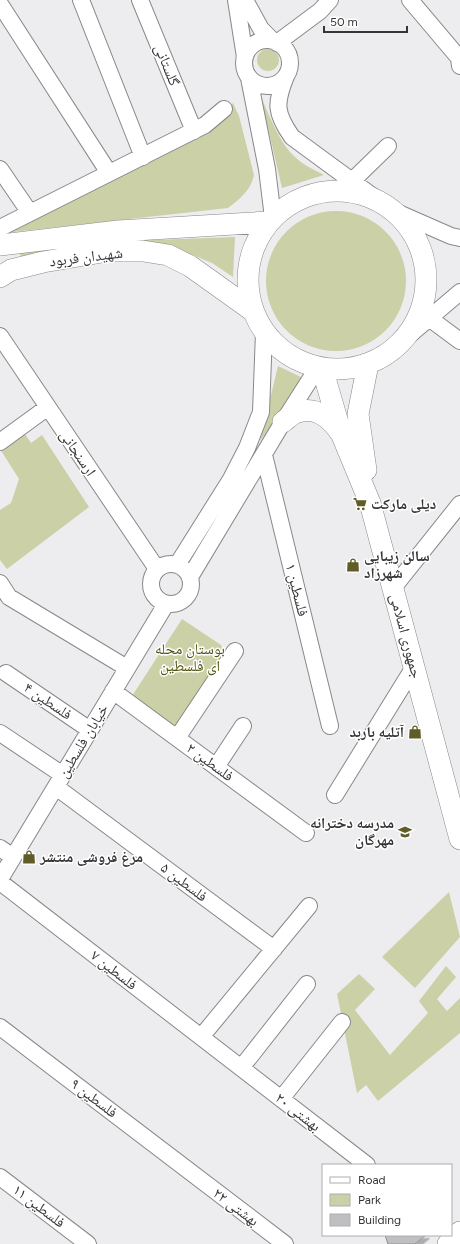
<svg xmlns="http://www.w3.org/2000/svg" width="460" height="1244" font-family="Figtree,'Noto Naskh Arabic',sans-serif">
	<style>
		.green { fill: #ccd0a6 }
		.building { fill: #bfbfc2; stroke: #909093; filter: url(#shadow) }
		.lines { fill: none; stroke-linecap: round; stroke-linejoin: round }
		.minor-casing { stroke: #88888a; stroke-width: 18 }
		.major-casing { stroke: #88888a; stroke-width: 22 }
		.minor { stroke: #fff; stroke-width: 16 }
		.major { stroke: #fff; stroke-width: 21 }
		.labels { text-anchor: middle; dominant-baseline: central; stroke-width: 3; stroke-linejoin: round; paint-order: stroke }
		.street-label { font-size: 15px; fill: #353536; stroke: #fff }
		.poi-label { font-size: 15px; font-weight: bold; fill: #353536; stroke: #fff; text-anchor: start }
		.park-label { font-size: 15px; fill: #50530b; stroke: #fff }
	</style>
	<defs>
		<filter id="shadow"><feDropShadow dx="3.5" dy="3.5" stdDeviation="0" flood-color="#0004"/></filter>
	</defs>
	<rect width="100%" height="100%" fill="#ededef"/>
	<path class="green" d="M257 60a11 11 0 1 1 22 0a11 11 0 1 1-22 0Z
		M260 94C268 113 280 144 295 157 303 165 315 170 324 175L282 188Z
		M233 103 239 116 254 175C251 190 240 199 228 208L4 233 204 135 215 127Z
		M266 281a70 70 0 1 1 140 0a70 70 0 1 1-140 0Z
		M235 237 233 277 212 263 173 247 99 248 21 257 19 251 98 242Z
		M278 366 305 379 260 441Z
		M23 431 31 443 42 435 89 507 7 569 0 560V510L11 503 19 479 0 449Z
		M182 619 221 645 225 655 175 730 132 696Z
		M449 892 460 937 415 988 382 957Z
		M446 966 456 977 437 999 447 1011 460 998V1033L378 1101 366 1085 357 1093 337 994 359 974 375 989 355 1010 390 1055 428 1013 419 1001Z"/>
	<path class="building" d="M385 1235H426L415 1244H388Z"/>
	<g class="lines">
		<g class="minor-casing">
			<path id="minor" d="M81 0 143 157
				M140 0 194 131
				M236 0 245 57
				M245 0 261 29 273 41
				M410 0 459 58 460 66
				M0 4 109 173
				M244 63a23 23 0 1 1 46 0a23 23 0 1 1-46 0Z
				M277 43 320 11 330 0
				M286 76C275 103 275 113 292 137L375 198
				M249 78 267 169 273 218
				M0 169 30 213
				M351 182 388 146
				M394 211 451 236 460 238
				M0 228 205 125 224 109
				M429 318 460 341
				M0 336 157 569
				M406 338 460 292
				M0 442 48 407
				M264 455 330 726
				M151 584a20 20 0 1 1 40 0a20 20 0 1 1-40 0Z
				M177 565 231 479 247 448 261 412 264 332
				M190 577 283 422 318 367
				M0 583 9 597 127 668
				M393 588 460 504
				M6 673 90 730
				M113 691 306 833
				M0 733 63 775
				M177 738 235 651
				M216 767 243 726
				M56 787 274 949
				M335 795 414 667
				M0 848 13 857
				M0 879 166 604
				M0 882 367 1165
				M0 1027 285 1244
				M201 1037 309 906
				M241 1068 307 984
				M281 1099 342 1022
				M0 1177 88 1244"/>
		</g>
		<g class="major-casing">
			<path id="major" d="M248 280a89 89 0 1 1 178 0a89 89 0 1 1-178 0Z
				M0 245 118 231 268 222
				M0 277 11 270 43 262 108 251H143L168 255 190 266 253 311
				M322 368 341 433 370 503 460 839
				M283 422C287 419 291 415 295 413 315 405 329 417 340 432
				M366 470 358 414 368 364
				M448 1244 460 1232"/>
		</g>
		<use href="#minor" class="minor"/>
		<use href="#major" class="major"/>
	</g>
	<defs>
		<g id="supermarket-bare" transform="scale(1.08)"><path d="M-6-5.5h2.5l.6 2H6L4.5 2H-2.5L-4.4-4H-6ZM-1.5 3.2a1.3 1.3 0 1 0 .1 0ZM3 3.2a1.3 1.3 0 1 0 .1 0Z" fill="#605c28" stroke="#fff" stroke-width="2.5" paint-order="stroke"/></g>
		<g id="shop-bare" transform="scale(1.08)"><path d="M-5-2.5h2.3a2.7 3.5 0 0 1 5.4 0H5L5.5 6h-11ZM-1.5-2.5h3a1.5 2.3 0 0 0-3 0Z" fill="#605c28" stroke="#fff" stroke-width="2.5" paint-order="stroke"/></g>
		<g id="school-bare" transform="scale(1.08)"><path d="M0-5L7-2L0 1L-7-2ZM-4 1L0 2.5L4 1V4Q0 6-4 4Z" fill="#605c28" stroke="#fff" stroke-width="2.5" paint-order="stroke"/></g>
	</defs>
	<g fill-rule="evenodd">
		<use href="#supermarket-bare" x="360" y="504"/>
		<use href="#shop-bare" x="353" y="565"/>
		<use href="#shop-bare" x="415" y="732"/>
		<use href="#school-bare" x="405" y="832"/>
		<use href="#shop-bare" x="29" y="857"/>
	</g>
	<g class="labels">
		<g class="street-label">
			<text transform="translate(167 65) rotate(68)">گلستانی</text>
			<text transform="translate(86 257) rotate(-7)">شهيدان فربود</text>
			<text transform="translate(78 453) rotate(56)">ارسنجانی</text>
			<text transform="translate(297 590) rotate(76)">فلسطین ۱</text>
			<text transform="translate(406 636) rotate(75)">جمهوری اسلامی</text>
			<text transform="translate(48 701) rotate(34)">فلسطین ۴</text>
			<text transform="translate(83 741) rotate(-59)">خیابان فلسطین</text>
			<text transform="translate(210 762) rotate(36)">فلسطین ۲</text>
			<text transform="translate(184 882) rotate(37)">فلسطین ۵</text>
			<text transform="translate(114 970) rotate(38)">فلسطین ۷</text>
			<text transform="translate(94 1098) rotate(37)">فلسطین ۹</text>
			<text transform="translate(298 1112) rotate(38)">بهشتی ۲۰</text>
			<text transform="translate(39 1206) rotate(37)">فلسطین ۱۱</text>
			<text transform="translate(236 1207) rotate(37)">بهشتی ۲۲</text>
		</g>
		<g class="poi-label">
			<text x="371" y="504">دیلی مارکت</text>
			<text x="364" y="556">سالن زیبایی<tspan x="364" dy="17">شهرزاد</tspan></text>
			<text x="404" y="732" text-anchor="end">آتلیه باربد</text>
			<text x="394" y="823" text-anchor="end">مدرسه دخترانه<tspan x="394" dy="17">مهرگان</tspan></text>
			<text x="40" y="857">مرغ فروشی منتشر</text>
		</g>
		<g class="park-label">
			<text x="190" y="649">بوستان محله<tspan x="190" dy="17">ای فلسطین</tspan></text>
		</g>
	</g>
	<rect x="322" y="1164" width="130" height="72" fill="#ffffff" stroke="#aeaeaf"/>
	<rect x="330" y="1177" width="20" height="6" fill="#ffffff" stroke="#aeaeaf"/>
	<text x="358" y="1184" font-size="12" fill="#353536">Road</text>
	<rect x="330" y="1194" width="20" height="12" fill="#ccd0a6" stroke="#aeaeaf"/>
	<text x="358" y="1204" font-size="12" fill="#353536">Park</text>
	<rect x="330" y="1214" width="20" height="12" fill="#bfbfc2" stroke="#aeaeaf"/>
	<text x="358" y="1224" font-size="12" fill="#353536">Building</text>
	<path d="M324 26v6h83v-6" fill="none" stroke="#353536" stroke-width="2"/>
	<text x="330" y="26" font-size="12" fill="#353536" stroke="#ffffff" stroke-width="3" paint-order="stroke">50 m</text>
</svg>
